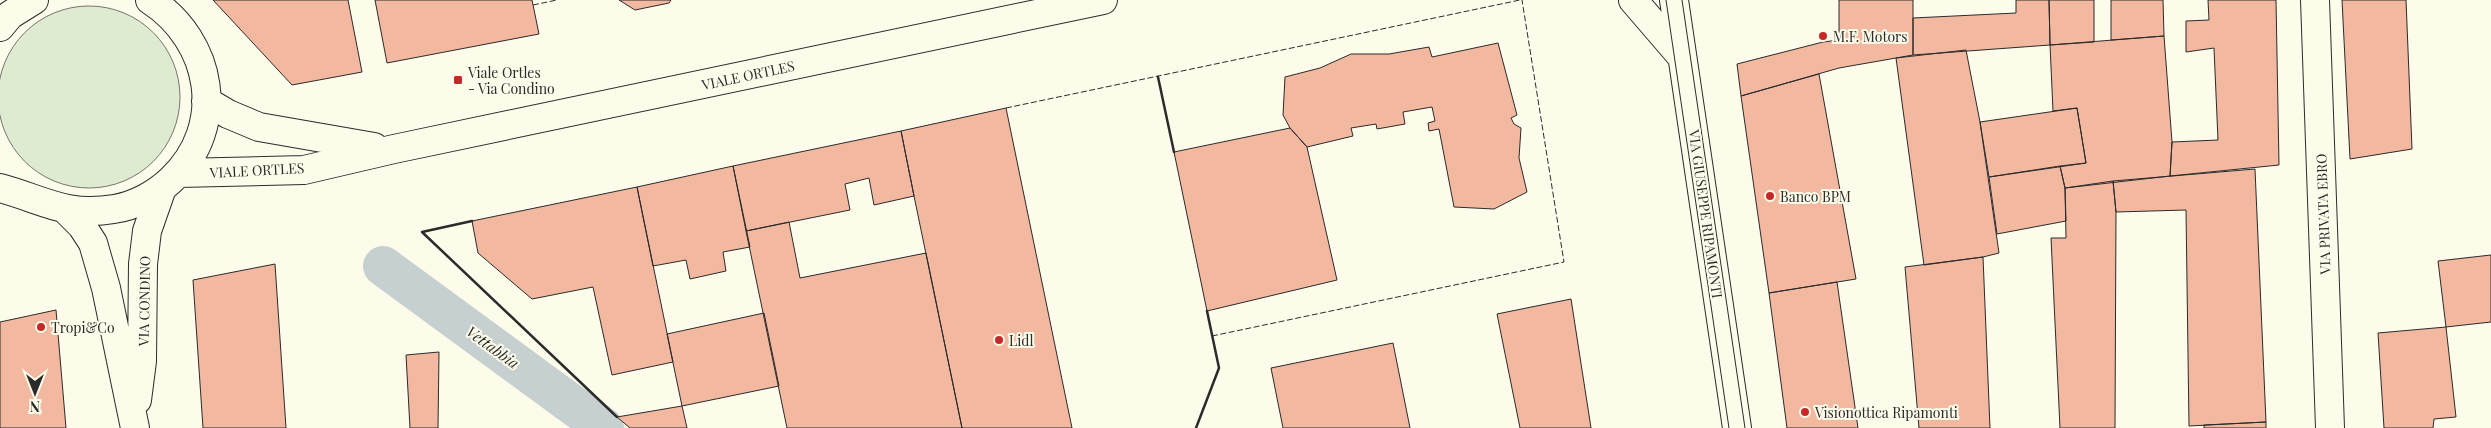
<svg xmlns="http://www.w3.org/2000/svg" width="2491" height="428" font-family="'Playfair Display',serif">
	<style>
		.green { fill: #deebd1; stroke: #74746e }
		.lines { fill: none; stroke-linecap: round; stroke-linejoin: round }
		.canal { stroke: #c7d0d0; stroke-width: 40 }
		.building { fill: #f2b8a0; stroke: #2b2b2b }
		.minor-casing { stroke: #2b2b2b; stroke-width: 30 }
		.minor { stroke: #fdfbea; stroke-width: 28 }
		.tram { stroke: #2b2b2b; stroke-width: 1 }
		.fence { stroke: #2b2b2b; stroke-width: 1; stroke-dasharray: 6 2.5; stroke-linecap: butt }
		.wall { stroke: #2b2b2b; stroke-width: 2.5 }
		.poi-dot { fill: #c62828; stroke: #fdfbea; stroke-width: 2 }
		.labels { text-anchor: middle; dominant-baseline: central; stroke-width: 4; stroke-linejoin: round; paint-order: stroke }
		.poi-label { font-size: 14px; fill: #2b2b2b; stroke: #fdfbea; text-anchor: start }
		.street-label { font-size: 14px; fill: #2b2b2b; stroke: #fdfbea }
		.water-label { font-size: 15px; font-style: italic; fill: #2b2b2b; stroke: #fdfbea }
	</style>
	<rect width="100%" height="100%" fill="#fdfbea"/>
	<path class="green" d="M-2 97a91 91 0 1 1 182 0a91 91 0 1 1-182 0Z"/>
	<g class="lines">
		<path class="canal" d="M383 266 604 428"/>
	</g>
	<path class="building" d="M213 0H348L362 72 292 85Z
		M375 0H532L539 34 387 63Z
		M619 0H671L669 3 635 10Z
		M1839 0H1913V55L1839 68 1741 96 1737 64 1823 42 1839 40Z
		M2016 0H2049L2050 45 1913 55V18L2016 13Z
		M2049 0H2094V42L2050 45Z
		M2111 0H2163L2164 36 2111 40Z
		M2208 0H2276L2279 165 2170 176 2172 142 2218 140 2214 48 2186 52V21L2209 20Z
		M2342 0H2406L2412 149 2350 159Z
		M2164 36 2172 142 2170 176 2065 188 2060 166 2086 163 2077 108 2053 111 2050 45Z
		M1498 43 1517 115 1511 118 1514 124 1521 128 1519 158 1527 192 1494 209 1454 207 1439 129 1429 131 1428 123 1435 121 1432 107 1403 112 1405 124 1377 129 1376 124 1351 128 1353 136 1307 147 1290 128 1283 115 1285 77 1320 68 1351 54H1389L1429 47 1432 57Z
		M1966 50 1980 122 1999 253 1983 257 1924 265 1896 58Z
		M1819 74 1856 279 1769 293 1741 96Z
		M1006 108 1072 428H962L914 196 901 131Z
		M2077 108 2086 163 1989 177 1980 122Z
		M1290 128 1307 147 1337 280 1207 311 1174 152Z
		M901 131 914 196 874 205 869 178 845 184 850 210 746 231 733 166Z
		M733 166 750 247 723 252 726 271 690 279 686 260 653 266 637 187Z
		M2060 166 2065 188 2066 221 1997 234 1989 177Z
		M2255 169 2266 422 2189 426 2186 210 2116 212 2113 181Z
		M2113 181 2116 212 2115 428H2060L2051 238H2066L2065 188Z
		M637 187 673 362 612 375 593 287 532 299 478 253 472 221Z
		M789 222 800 278 926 253 962 428H787L746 231Z
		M2491 255V322L2446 327 2438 261Z
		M1983 257 1990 428H1919L1905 267Z
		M275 264 286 428H203L193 280Z
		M1837 282 1858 428H1787L1769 293Z
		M1571 299 1591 428H1520L1497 314Z
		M56 310 66 428H0V322Z
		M764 313 779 386 682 406 667 334Z
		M2446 327 2456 417 2434 419 2433 428H2384L2378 333Z
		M1393 343 1410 428H1283L1271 368Z
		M439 352 438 428H410L406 355Z
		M682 406 687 428H630L617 417Z
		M2266 422V428H2204V425Z"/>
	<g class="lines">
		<g class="minor-casing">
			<path id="minor" d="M1633 0 1682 57
				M1674 0 1737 428
				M2315 0 2330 428
				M0 27 10 15 34 0
				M206 101 228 114 259 127 374 147
				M178 173 304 170 394 149 1103 0
				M0 188C44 200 66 217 114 209 135 206 156 194 171 180 228 126 213 41 150 0
				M66 210 82 226 93 243 106 288 135 428
				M137 400 142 361 143 264 147 231 162 188"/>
		</g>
		<use href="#minor" class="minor"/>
		<path class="tram" d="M1666 0 1729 428
			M1682 0 1745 428"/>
		<path class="fence" d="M533 5 557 0
			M1006 108 1520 0
			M1212 336 1564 262 1522 0"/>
		<path class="wall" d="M1158 77 1174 152
			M472 221 422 232 617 417
			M1196 428 1219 368 1207 311"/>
	</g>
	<g class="poi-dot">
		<circle cx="1823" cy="36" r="5"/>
		<rect x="453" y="75" width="10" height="10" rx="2.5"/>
		<circle cx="1770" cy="196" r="5"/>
		<circle cx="41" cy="327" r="5"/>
		<circle cx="999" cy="340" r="5"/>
		<circle cx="1805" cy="412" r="5"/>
	</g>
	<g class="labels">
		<g class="poi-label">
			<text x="1833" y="36">M.F. Motors</text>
			<text x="468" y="72">Viale Ortles<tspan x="468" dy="16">- Via Condino</tspan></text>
			<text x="1780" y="196">Banco BPM</text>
			<text x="51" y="327">Tropi&amp;Co</text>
			<text x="1009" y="340">Lidl</text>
			<text x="1815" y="412">Visionottica Ripamonti</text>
		</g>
		<g class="street-label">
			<text transform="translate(748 75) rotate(-12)">VIALE ORTLES</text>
			<text transform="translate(257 170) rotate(-3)">VIALE ORTLES</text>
			<text transform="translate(1706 214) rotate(82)">VIA GIUSEPPE RIPAMONTI</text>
			<text transform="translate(2323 214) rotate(-92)">VIA PRIVATA EBRO</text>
			<text transform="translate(144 301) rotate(-89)">VIA CONDINO</text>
		</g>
		<g class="water-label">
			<text transform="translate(493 347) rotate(36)">Vettabbia</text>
		</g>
	</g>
	<g transform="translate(35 393) rotate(180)" stroke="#fdfbea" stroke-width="4" paint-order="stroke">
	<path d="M0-4L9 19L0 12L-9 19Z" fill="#2b2b2b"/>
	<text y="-8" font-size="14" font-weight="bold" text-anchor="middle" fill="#2b2b2b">N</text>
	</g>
</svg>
